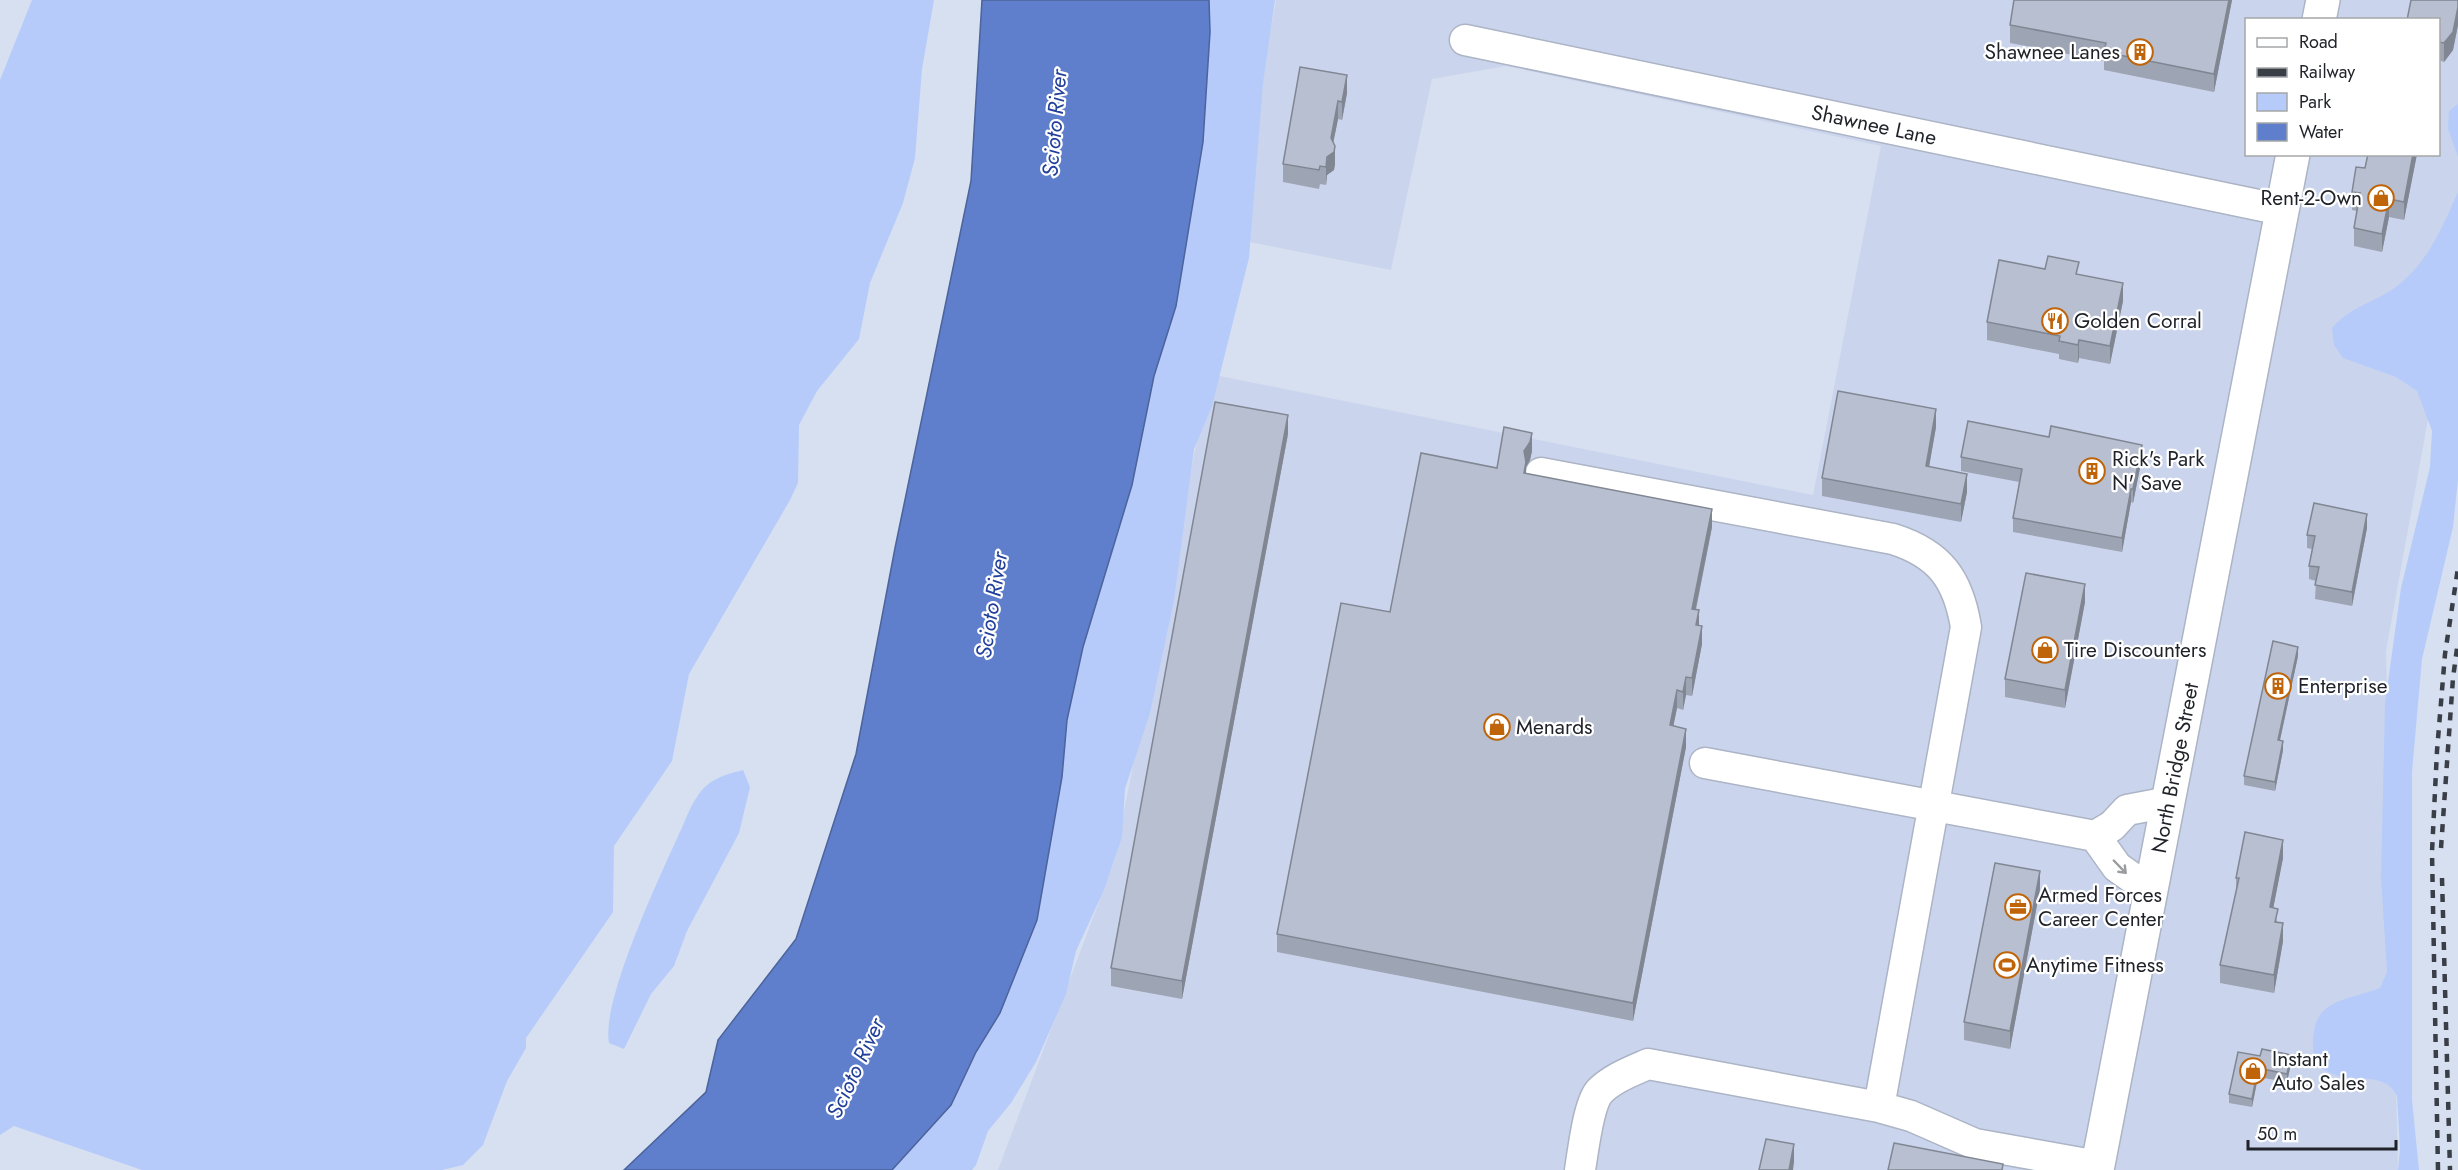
<svg xmlns="http://www.w3.org/2000/svg" width="2458" height="1170" font-family="Jost,sans-serif">
	<style>
		.built { fill: #cad5ed; fill-rule: evenodd }
		.green { fill: #b6cbf9 }
		.water { fill: #5f7fcc; stroke: #4c639b; stroke-width: 1.5 }
		.lines { fill: none; stroke-linecap: round; stroke-linejoin: round }
		.minor-casing { stroke: #acb4c5; stroke-width: 33 }
		.major-casing { stroke: #acb4c5; stroke-width: 36 }
		.minor { stroke: #fff; stroke-width: 30 }
		.major { stroke: #fff; stroke-width: 33 }
		.rail { stroke: #3a3e47; stroke-width: 4.5; stroke-dasharray: 8 8; stroke-linecap: butt }
		.wall { fill: #9da4b3 }
		.shaded-wall { fill: #808692 }
		.building { fill: #b7bfd0; stroke: #808692; stroke-width: 1.5 }
		.oneway { stroke: #9a9c9f }
		.labels { text-anchor: middle; dominant-baseline: central; stroke-width: 4.5; stroke-linejoin: round; paint-order: stroke }
		.poi-label { font-size: 21px; fill: #1f2229; stroke: #fff; text-anchor: start }
		.street-label { font-size: 21px; fill: #1f2229; stroke: #fff }
		.water-label { font-size: 22px; font-style: italic; fill: #213f9b; stroke: #fff }
	</style>
	<rect width="100%" height="100%" fill="#d7e0f1"/>
	<path class="built" d="M1276 0H2458V254L2386 651 2398 1170H998L1114 862 1210 374 1813 495 1881 146 1506 66 1432 79 1391 270 1234 239ZM2246 20H2438V154H2246Z"/>
	<path class="green" d="M32 0H934L922 69 915 158 903 203 870 283 859 339 817 391 799 425 798 483 790 500 689 674 672 761 614 846 613 912 526 1038V1048L507 1081 483 1145 463 1165 442 1170H142L14 1126 0 1135V80Z
		M1209 0H1275L1263 83 1249 258 1212 406 1194 449 1174 600 1150 713 1125 789 1122 837 1104 890 1076 951 1066 994 1036 1062 1011 1103 988 1131 976 1165 972 1170H892L951 1105 976 1052 1000 1013 1037 920 1062 777 1067 720 1083 647 1132 485 1154 376 1176 306 1203 142 1210 32Z
		M2458 104V157L2448 129 2449 111Z
		M2458 192V480L2453 527 2422 659 2412 772V1100L2419 1170H2398L2400 1149 2397 1096C2387 1075 2365 1080 2345 1077 2335 1076 2322 1070 2314 1063 2308 1001 2330 1005 2380 988L2387 972 2381 878 2385 704 2401 588 2430 467 2432 431 2417 391 2396 377 2343 358 2334 345 2332 328C2354 303 2380 302 2402 282 2430 258 2443 225 2458 192Z
		M743 770 750 787 739 833 687 931 674 966 651 994 624 1049 609 1043C601 1001 660 876 679 834 685 822 689 808 697 797 708 779 724 775 743 770Z"/>
	<path class="water" d="M982 0H1209L1210 32 1203 142 1176 306 1154 376 1132 485 1083 647 1067 720 1062 777 1037 920 1000 1013 976 1052 951 1105 892 1170H624L706 1092 718 1040 796 939 856 754 895 548 971 181Z"/>
	<g class="lines">
		<g class="minor-casing">
			<path id="minor" d="M1465 40 2282 210
				M1541 473 1893 539C1940 554 1958 579 1966 627L1879 1107
				M1705 763 2095 836 2117 867 2151 891
				M2095 836 2112 826 2127 810 2169 802
				M1580 1170C1583 1152 1588 1106 1599 1092 1611 1079 1632 1071 1648 1064L1879 1107 1911 1116 1975 1144 2098 1166"/>
		</g>
		<g class="major-casing">
			<path id="major" d="M2319 20 2323 0
				M2097 1170 2293 154"/>
		</g>
		<use href="#minor" class="minor"/>
		<use href="#major" class="major"/>
		<path class="rail" d="M2441 848 2453 678 2458 641
			M2442 878 2450 1170
			M2438 1170 2432 852 2437 751 2445 654 2458 568"/>
	</g>
	<path class="wall" d="M2014 0H2232L2214 92 2104 70V61L2010 43V25Z
		M2458 0V25L2453 50 2444 62 2439 60V20Z
		M1300 67 1347 93 1342 120 1338 119 1333 143 1335 164 1334 170 1327 175 1326 185 1320 184 1319 189 1283 182V164Z
		M2368 154H2417L2404 220 2389 217 2382 252 2354 246V228L2357 211 2352 210V192L2365 168Z
		M2079 275 2123 301 2110 364 2079 358 2078 363 2059 359V354L1987 340V322Z
		M1936 427 1929 467 1967 492 1961 522 1822 496V478Z
		M1288 434 1182 999 1111 986V968Z
		M1532 451 1530 460 1526 467V473L1712 527 1696 610 1702 644 1692 696 1686 695 1683 710 1677 708 1673 726 1686 747 1633 1021 1277 952V934L1390 612 1497 468Z
		M1961 457 2142 458 2133 503 2131 502 2122 552 2013 532V518L2019 482 1961 471Z
		M2367 528 2352 606 2315 599 2316 581 2309 579V566L2312 549 2307 548V535Z
		M2085 602 2065 708 2005 697V679Z
		M2298 656 2280 740 2283 750 2275 791 2244 785V776Z
		M2283 858 2273 908 2283 941 2274 993 2220 983V965L2236 894V878Z
		M2040 889 2010 1049 1964 1040V1022Z
		M2238 1052 2291 1064 2287 1082 2258 1077 2252 1107 2229 1103V1094Z"/>
	<path class="shaded-wall" d="M2229 0H2232L2214 92V74Z
		M2458 7V25L2453 50 2444 62V43Z
		M1347 75V93L1342 120V102Z
		M1338 101V119L1331 154 1335 146V164L1334 170 1327 175 1326 185V167Z
		M2413 154H2417L2404 220V202Z
		M2389 199V217L2382 252V234Z
		M2123 283V301L2110 364V346Z
		M2079 340V358L2078 363V345Z
		M1936 409V427L1926 484V466Z
		M1288 415V434L1182 999V981Z
		M1532 433V451L1530 460 1526 467V480L1524 491V451Z
		M2142 445V458L2133 503V489Z
		M1967 474V492L1961 522V504Z
		M2131 489V502L2122 552V538Z
		M1712 509V527L1692 627V609Z
		M2367 514V528L2352 606V592Z
		M2085 584V602L2065 708V690Z
		M1699 610V628L1696 625Z
		M1702 626V644L1692 696V678Z
		M2298 647V656L2278 749V740Z
		M1686 677V695L1683 710V692Z
		M1677 690V708L1670 743V725Z
		M1686 729V747L1633 1021V1003Z
		M2283 741V750L2275 791V782Z
		M2283 840V858L2270 925V907Z
		M2040 871V889L2010 1049V1031Z
		M2283 923V941L2274 993V975Z
		M2291 1055V1064L2287 1082V1074Z
		M2258 1068V1077L2252 1107V1099Z
		M1794 1144V1162L1793 1170H1789Z"/>
	<path class="building" d="M2014 0H2229L2214 74 2104 52 2106 43 2010 25Z
		M2411 0H2458V7L2453 32 2444 43 2439 42V20H2407Z
		M1300 67 1347 75 1342 102 1338 101 1331 138 1335 146 1334 152 1327 157 1326 167 1320 166 1319 170 1283 164Z
		M2368 154H2413L2404 202 2389 199 2382 234 2354 228 2360 193 2352 192 2356 167 2365 168Z
		M2048 256 2079 262 2076 274 2123 283 2110 346 2079 340 2078 345 2059 341 2060 336 1987 322 1999 260 2045 269Z
		M1838 391 1936 409 1926 466 1967 474 1961 504 1822 478Z
		M1215 402 1288 415 1182 981 1111 968Z
		M1968 421 2049 437 2051 426 2142 445 2133 489H2131L2122 538 2013 518 2022 469 1961 457Z
		M1504 427 1532 433 1530 442 1524 451 1526 462 1524 473 1712 509 1692 609 1699 610 1696 625 1702 626 1692 678 1686 677 1683 692 1677 690 1670 725 1686 729 1633 1003 1277 934 1341 603 1390 612 1421 453 1497 468Z
		M2314 503 2367 514 2352 592 2315 585 2319 567 2309 566 2315 536 2307 535Z
		M2026 573 2085 584 2065 690 2005 679Z
		M2273 641 2298 647 2278 740 2283 741 2275 782 2244 776Z
		M2245 832 2283 840 2270 907 2278 909 2275 922 2283 923 2274 975 2220 965 2239 878H2236Z
		M1995 863 2040 871 2010 1031 1964 1022Z
		M2262 1049 2291 1055 2287 1074 2258 1068 2252 1099 2229 1094 2238 1052 2260 1056Z
		M1766 1139 1794 1144 1789 1170H1759Z
		M1894 1143 2003 1164 2002 1170H1888Z"/>
	<defs><path id="oneway-shaft" d="M-6 0H5M1.5-3L5.5 0L1.5 3" fill="none" stroke-width="1.6" stroke-linecap="round" stroke-linejoin="round" transform="scale(1.5)"/></defs>
	<use class="oneway" href="#oneway-shaft" transform="translate(2120 867) rotate(46)"/>
	<defs>
		<g id="building-ring" transform="scale(1.35)"><circle r="9.5" fill="#fff" stroke="#bf6409" stroke-width="1.5"/><path d="M-4-6H4V6H1V3H-1V6H-4ZM-2.5-4.3h1.7v1.8h-1.7ZM.8-4.3h1.7v1.8H.8ZM-2.5-1h1.7V.8h-1.7ZM.8-1h1.7V.8H.8Z" fill="#bf6409"/></g>
		<g id="shop-ring" transform="scale(1.35)"><circle r="9.5" fill="#fff" stroke="#bf6409" stroke-width="1.5"/><path d="M-5-2.5h2.3a2.7 3.5 0 0 1 5.4 0H5L5.5 6h-11ZM-1.5-2.5h3a1.5 2.3 0 0 0-3 0Z" fill="#bf6409"/></g>
		<g id="restaurant-ring" transform="scale(1.35)"><circle r="9.5" fill="#fff" stroke="#bf6409" stroke-width="1.5"/><path d="M-5-6h1v4h1v-4h1v4h1v-4h1v5L-1.5 .5V6h-2V.5L-5-1ZM5-6V6H3V1.5H1.5Q1.5-4 5-6Z" fill="#bf6409"/></g>
		<g id="office-ring" transform="scale(1.35)"><circle r="9.5" fill="#fff" stroke="#bf6409" stroke-width="1.5"/><path d="M-6-3h4V-5.5h4V-3h4V5H-6ZM-1-4.5V-3h2v-1.5ZM-6 0V1H6V0Z" fill="#bf6409"/></g>
		<g id="stadium-ring" transform="scale(1.35)"><circle r="9.5" fill="#fff" stroke="#bf6409" stroke-width="1.5"/><path d="M0-5a6.5 5 0 1 0 0 10a6.5 5 0 1 0 0-10ZM-3.5-1.8h7v3.6h-7Z" fill="#bf6409"/></g>
	</defs>
	<g fill-rule="evenodd">
		<use href="#building-ring" x="2140" y="52"/>
		<use href="#shop-ring" x="2381" y="198"/>
		<use href="#restaurant-ring" x="2055" y="321"/>
		<use href="#building-ring" x="2092" y="471"/>
		<use href="#shop-ring" x="2045" y="650"/>
		<use href="#building-ring" x="2278" y="686"/>
		<use href="#shop-ring" x="1497" y="727"/>
		<use href="#office-ring" x="2018" y="907"/>
		<use href="#stadium-ring" x="2007" y="965"/>
		<use href="#shop-ring" x="2253" y="1071"/>
	</g>
	<g class="labels">
		<g class="poi-label">
			<text x="2120" y="52" text-anchor="end">Shawnee Lanes</text>
			<text x="2362" y="198" text-anchor="end">Rent-2-Own</text>
			<text x="2074" y="321">Golden Corral</text>
			<text x="2112" y="459">Rick's Park<tspan x="2112" dy="24">N' Save</tspan></text>
			<text x="2064" y="650">Tire Discounters</text>
			<text x="2298" y="686">Enterprise</text>
			<text x="1516" y="727">Menards</text>
			<text x="2038" y="895">Armed Forces<tspan x="2038" dy="24">Career Center</tspan></text>
			<text x="2026" y="965">Anytime Fitness</text>
			<text x="2272" y="1059">Instant<tspan x="2272" dy="24">Auto Sales</tspan></text>
		</g>
		<g class="street-label">
			<text transform="translate(1874 125) rotate(12)">Shawnee Lane</text>
			<text transform="translate(2175 768) rotate(-79)">North Bridge Street</text>
		</g>
		<g class="water-label">
			<text transform="translate(1054 123) rotate(-85)">Scioto River</text>
			<text transform="translate(991 605) rotate(-81)">Scioto River</text>
			<text transform="translate(855 1068) rotate(-65)">Scioto River</text>
		</g>
	</g>
	<rect x="2245" y="18" width="195" height="138" fill="#ffffff" stroke="#a5a7a9" stroke-width="1.5"/>
	<rect x="2257" y="38" width="30" height="9" fill="#ffffff" stroke="#a5a7a9" stroke-width="1.5"/>
	<text x="2299" y="48" font-size="18" fill="#1f2229">Road</text>
	<rect x="2257" y="68" width="30" height="9" fill="#3a3e47" stroke="#a5a7a9" stroke-width="1.5"/>
	<text x="2299" y="78" font-size="18" fill="#1f2229">Railway</text>
	<rect x="2257" y="93" width="30" height="18" fill="#b6cbf9" stroke="#a5a7a9" stroke-width="1.5"/>
	<text x="2299" y="108" font-size="18" fill="#1f2229">Park</text>
	<rect x="2257" y="123" width="30" height="18" fill="#5f7fcc" stroke="#a5a7a9" stroke-width="1.5"/>
	<text x="2299" y="138" font-size="18" fill="#1f2229">Water</text>
	<path d="M2248 1140v9h148v-9" fill="none" stroke="#1f2229" stroke-width="3"/>
	<text x="2257" y="1140" font-size="18" fill="#1f2229" stroke="#ffffff" stroke-width="4.5" paint-order="stroke">50 m</text>
</svg>
